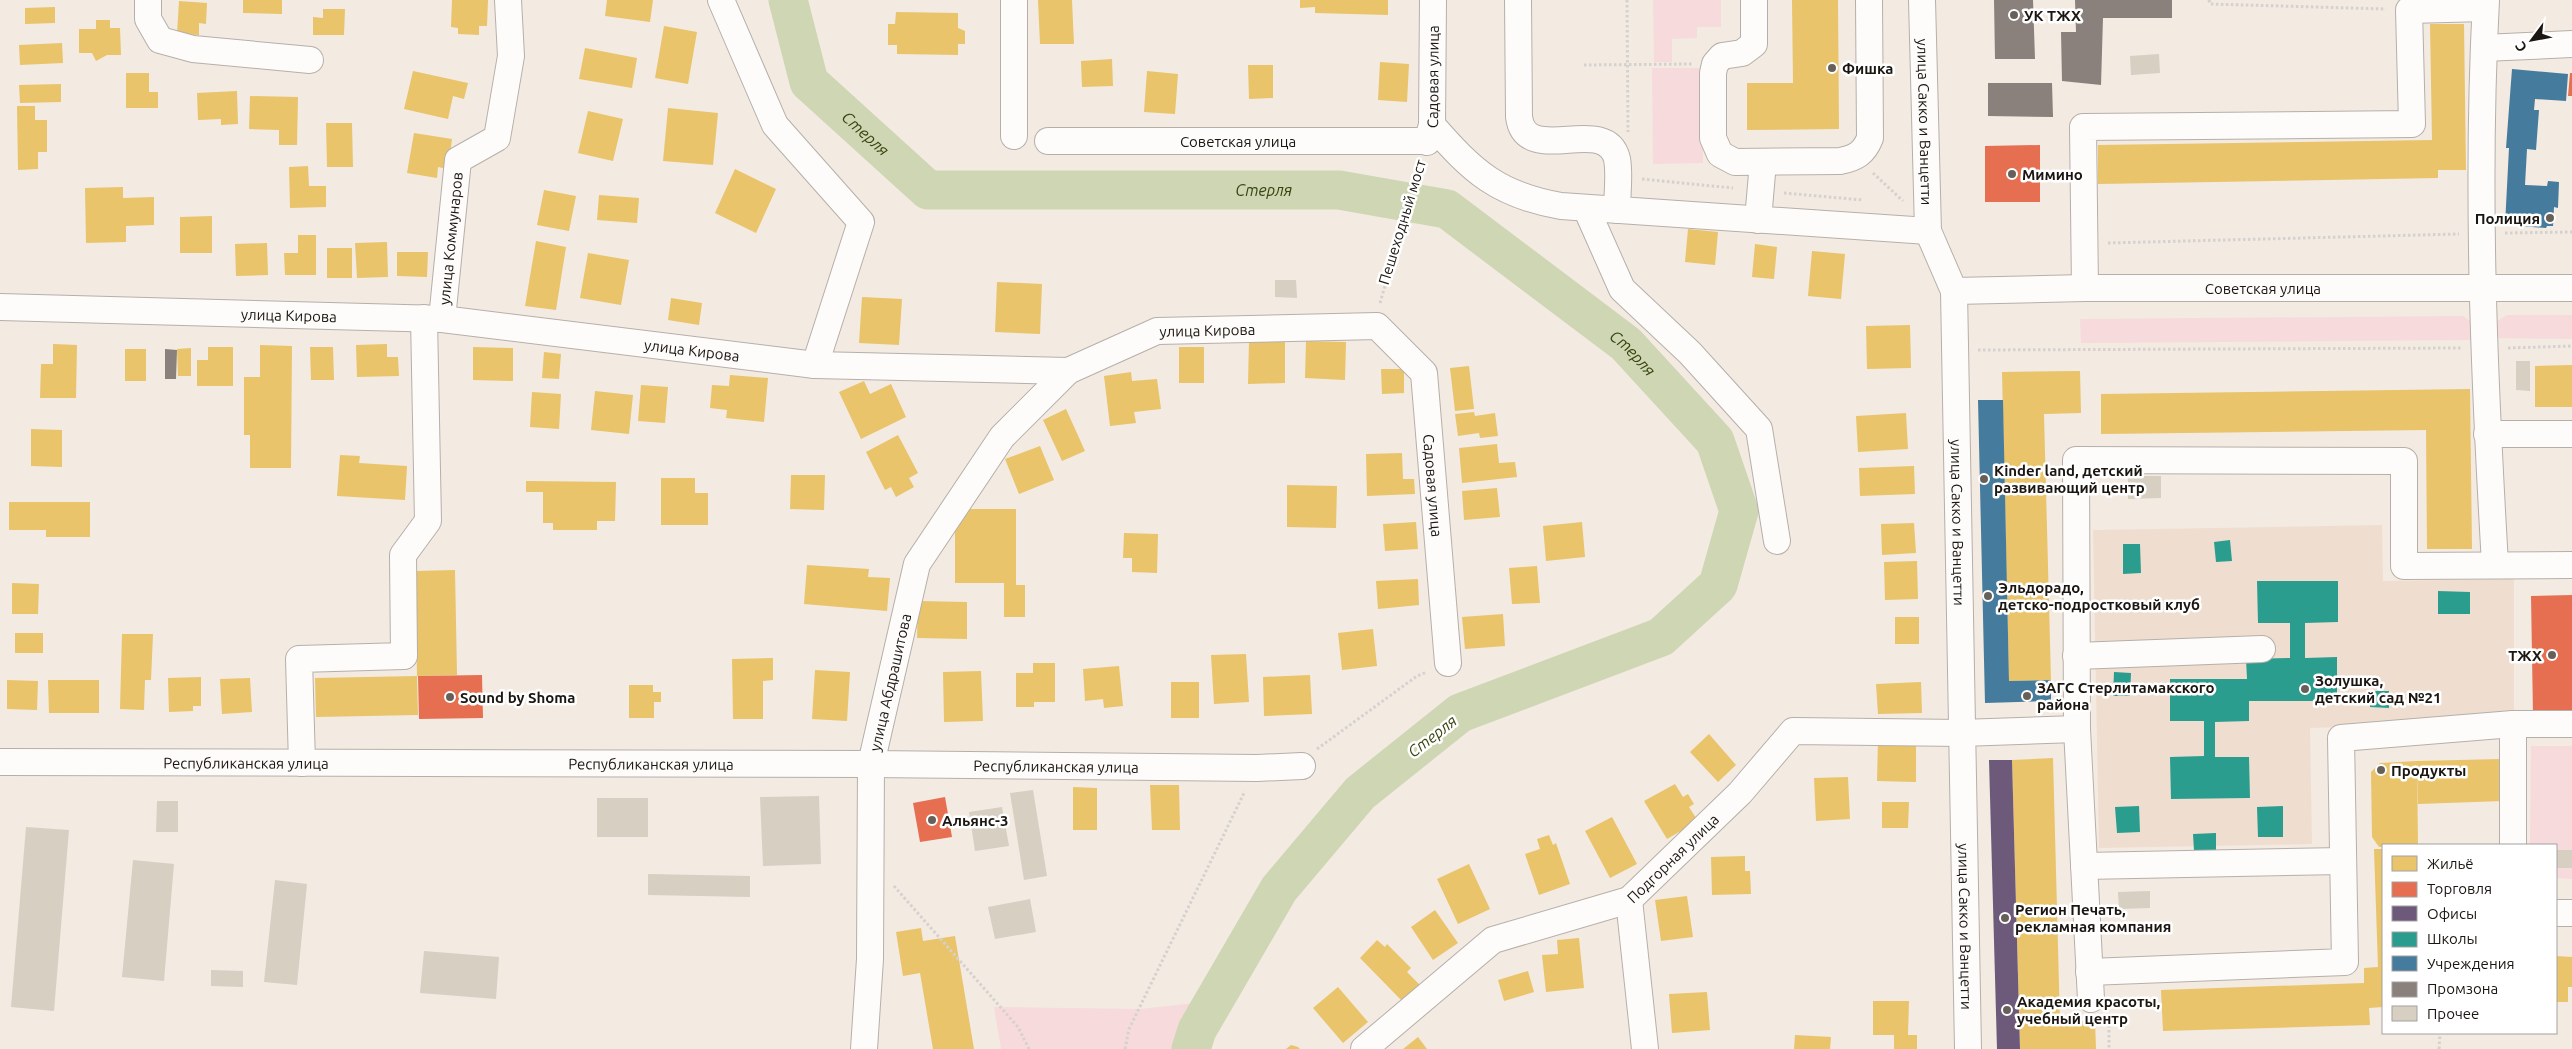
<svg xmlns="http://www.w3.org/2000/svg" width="2572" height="1049" font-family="Ubuntu,sans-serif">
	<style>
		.built { fill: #efded0 }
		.green { fill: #f7dadc }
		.homes { fill: #e9c46a }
		.shops { fill: #e76f51 }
		.offices { fill: #6d597a }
		.schools { fill: #2a9d8f }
		.public { fill: #457b9d }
		.industry { fill: #8a817c }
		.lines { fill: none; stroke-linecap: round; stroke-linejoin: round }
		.river { stroke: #ced6b3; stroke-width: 39 }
		.building { fill: #d6cfc2 }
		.minor-casing { stroke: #b6afa9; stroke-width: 28 }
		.path { stroke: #d4d1cf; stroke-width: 3; stroke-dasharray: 2.5 2.5; stroke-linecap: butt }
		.minor { stroke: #fdfcfb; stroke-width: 26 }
		.poi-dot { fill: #67605a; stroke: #fff; stroke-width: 2 }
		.labels { text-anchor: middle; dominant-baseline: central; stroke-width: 5; stroke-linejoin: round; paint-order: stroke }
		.poi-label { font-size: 15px; font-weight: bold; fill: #1b1611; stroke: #fff; text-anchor: start }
		.street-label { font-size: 15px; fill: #1b1611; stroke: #fff }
		.water-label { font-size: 16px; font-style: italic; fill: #36440f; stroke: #fff }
	</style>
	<rect width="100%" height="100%" fill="#f3eae2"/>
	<path class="built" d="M2382 525 2383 581 2514 579V722L2310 728 2312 844 2099 848 2093 530Z"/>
	<path class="green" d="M1653 0H1721V27H1697V38L1672 39V62H1654Z
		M1652 68H1702L1703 163 1653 164Z
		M2507 315H2572V339L2491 338 2494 323Z
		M2463 316 2473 323 2474 340 2081 343 2080 319Z
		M2531 746H2572V879L2556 878V845H2530Z
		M1195 1003 1180 1049H1001L994 1007 1140 1009Z"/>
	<path class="homes" d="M243 0H282V14L243 13Z
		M452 0H488L487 26H479V35L458 34V28L451 27Z
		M607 0H653L650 22 605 16Z
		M1038 0H1072L1074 44H1040Z
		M1300 0H1388V15L1315 13V7L1300 8Z
		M1792 0H1838L1839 129 1747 130V83H1793Z
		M179 1 207 3 206 24 199 23V35L177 34Z
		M55 7V23L25 24V8Z
		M323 9H345L344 35H313V17L323 18Z
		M896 12 958 13V28L965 31V44H958V55L897 54V45H888V24H895Z
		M96 20H110V28H120L121 55H107L96 61 92 53H79V29H96Z
		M2430 24H2464L2466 170H2438V178L2098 184V145L2432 140Z
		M664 26 697 32 688 84 655 78Z
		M62 43 63 63 20 65 19 45Z
		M585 48 637 58 632 88 579 79Z
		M1112 59 1113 86 1082 87 1081 61Z
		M1380 62 1409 64 1407 102 1378 100Z
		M1248 65H1273V98L1249 99Z
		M413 71 468 83 464 99 453 96 448 119 404 109Z
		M1147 71 1178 74 1175 114 1144 112Z
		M126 73H149V92H158V108H126Z
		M61 84V102L20 103 19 85Z
		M237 91 238 124 221 125V119L198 120 197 93Z
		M250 96 298 97 297 145H279V130L249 129Z
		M17 106H35V120H47V152H38V169L18 170Z
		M668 108 718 113 713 165 663 161Z
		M588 111 623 119 613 161 578 153Z
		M326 123H352L353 167H327Z
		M414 133 452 139 448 169 438 167 437 178 407 173Z
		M308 166 309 186H326V207L290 208 289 167Z
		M735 169 776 189 756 233 715 213Z
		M123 187V198L154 197V225L126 226V242L86 243 85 188Z
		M544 190 576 196 569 231 537 225Z
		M599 195 639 198 637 223 597 220Z
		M212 216V253H180V217Z
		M1688 229 1718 232 1715 265 1685 262Z
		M298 235H316V275H285L284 253H298Z
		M536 241 566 247 556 310 525 306Z
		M387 242 388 277 357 278 355 243Z
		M267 243 268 275 236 276 235 244Z
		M1755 244 1777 247 1774 279 1752 277Z
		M327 248H352V278H327Z
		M1812 251 1845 254 1841 299 1808 296Z
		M397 252H428L427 277 397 276Z
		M588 253 629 260 621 305 580 298Z
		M997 282 1042 284 1040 334 995 332Z
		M862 297 902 299 899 345 859 343Z
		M671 298 702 303 699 325 668 320Z
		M1910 325 1911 368 1867 369 1866 326Z
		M1249 341H1285V383L1248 384Z
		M1306 341 1346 342 1345 380 1305 378Z
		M53 344 77 345 76 398H40L41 364H53Z
		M387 344V357H398L399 376 357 377 356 345Z
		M260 345 292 346 291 468H250V435H244V377H260Z
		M208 347H233V386H197V360H208Z
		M310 347H333L334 380H311Z
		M473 347 513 348V381L473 380Z
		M1179 347H1204V383H1179Z
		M191 348V376H178L177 349Z
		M125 349H146V381H125Z
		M544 352 561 354 559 379 542 378Z
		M2572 365V407H2535V366Z
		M1469 366 1474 409 1455 411 1450 368Z
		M1381 369H1404V393L1382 394Z
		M2080 371 2081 413 2044 414 2051 680 2009 681 2002 372Z
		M1131 372 1132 381 1157 379 1161 409 1134 412 1136 423 1110 426 1104 376Z
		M730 375 768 378 764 422 726 418 727 410 710 408 712 385 729 386Z
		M864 381 870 394 891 384 906 417 861 439 839 392Z
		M641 385 668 387 665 423 638 421Z
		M2470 389 2472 549H2427L2426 430 2101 434V394Z
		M595 391 633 395 629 434 591 430Z
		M532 392 561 394 559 429 530 427Z
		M1066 409 1085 451 1062 461 1043 420Z
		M1474 412 1475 416 1495 413 1498 436 1480 438 1479 433 1458 436 1455 414Z
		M1906 413 1908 449 1858 452 1856 416Z
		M31 429 62 430V467L31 466Z
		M898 435 918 473 909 478 914 487 896 497 891 487 885 490 866 452Z
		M1497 444 1499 463 1515 462 1517 477 1462 483 1459 448Z
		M1040 446 1054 480 1019 494 1005 459Z
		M1402 453 1403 479H1414L1415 494 1367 496 1366 454Z
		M340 455 360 456 359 463 407 466 405 500 337 496Z
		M1914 466 1915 494 1860 496 1859 468Z
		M791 475H825L824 510 790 509Z
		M661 478H695V493H708V525H661Z
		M526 481 616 482 615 521H597V530H553V523H543V492H526Z
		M1287 485 1337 486 1336 528 1287 527Z
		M1497 488 1500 517 1464 520 1462 491Z
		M9 502H90V537H46V530H9Z
		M955 509H1016V585H1025V617H1004V583H955Z
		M1416 522 1418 549 1385 551 1383 524Z
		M1582 522 1585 557 1546 561 1543 526Z
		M1914 523 1916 553 1882 555 1881 524Z
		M1124 533 1158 534 1157 573 1132 572V558H1123Z
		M1917 561 1918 599 1885 600 1884 562Z
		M807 565 869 569 868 577 890 578 887 611 804 604Z
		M1537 566 1540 603 1512 604 1509 568Z
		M455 570 457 675 417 676 415 571Z
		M1418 579 1419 605 1378 609 1376 581Z
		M12 583 39 584 38 614H12Z
		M918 601 967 602V639L917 638Z
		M1503 614 1505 646 1465 649 1462 617Z
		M1895 617H1919V644H1895Z
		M1373 629 1377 666 1342 670 1338 633Z
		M15 633H43V653H15Z
		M122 634H153L151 680H145L144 710 120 709Z
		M1246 654 1249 702 1214 704 1211 655Z
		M773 658V680L763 681V719H733L732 659Z
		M1033 663H1055V702H1034V707H1016V673H1033Z
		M1119 666 1123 706 1104 708 1103 699 1085 701 1083 669Z
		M815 670 850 672 847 721 812 719Z
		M981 671 983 721 944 722 943 672Z
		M1310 675 1312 714 1264 716 1263 677Z
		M417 676 418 715 316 717 315 678Z
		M201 677V706H193V711L169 712 168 678Z
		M250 678 252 712 222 714 220 679Z
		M7 680 38 681 37 710 7 709Z
		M48 680H99V713H49Z
		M1171 682H1199V718H1171Z
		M1921 682 1922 713 1878 714 1876 684Z
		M629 685H653V692H661V702H654V718H629Z
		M1709 734 1736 765 1718 782 1690 752Z
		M1878 740H1916V782L1877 781Z
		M2053 758 2060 1022 2095 1021 2096 1049H2020L2012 760Z
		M2501 759 2503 801 2418 804 2417 761Z
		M2417 761 2418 845 2379 847 2372 837 2371 772 2380 763Z
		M1848 777 1850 819 1816 821 1814 778Z
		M1675 784 1683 797 1688 794 1694 804 1689 807 1698 821 1667 839 1644 801Z
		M1150 785H1179L1180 830H1152Z
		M1073 787 1097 788V830H1073Z
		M1882 802H1909L1908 828H1882Z
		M1612 817 1637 864 1610 878 1585 831Z
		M1549 835 1553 845 1556 843 1570 884 1539 895 1525 854 1540 849 1537 839Z
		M2374 849H2383V1007L2369 1008 2370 1025 2163 1031 2161 990 2364 983V968L2378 967Z
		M1745 856V871H1750L1751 894 1712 895 1711 857Z
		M1469 864 1490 909 1458 924 1437 879Z
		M1687 896 1693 937 1661 941 1655 900Z
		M1435 910 1458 943 1433 960 1411 927Z
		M921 928 923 941 955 936 974 1049H933L920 973 903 976 896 932Z
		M1579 938 1584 988 1546 992 1542 955 1558 954 1557 940Z
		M1377 940 1385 947 1387 944 1411 968 1407 972 1420 985 1403 1002 1360 958Z
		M2556 956 2572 957V987H2568V1002H2556Z
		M1528 971 1534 992 1504 1001 1498 980Z
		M1338 987 1368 1022 1343 1043 1313 1008Z
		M1707 992 1710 1030 1672 1033 1669 994Z
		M1873 1001H1909L1908 1035H1917V1049H1894V1035H1873Z
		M1795 1035 1831 1037 1830 1049H1794Z
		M1418 1037 1427 1049H1403Z
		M1291 1045 1298 1047 1300 1049H1286Z"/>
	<path class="shops" d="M2570 73H2572V96H2568Z
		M2040 145V202H1985V146Z
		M2572 595V715H2533L2531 596Z
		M482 675 483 718 419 719 418 676Z
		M945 797 952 837 920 842 913 803Z"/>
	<path class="offices" d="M1989 760H2012L2020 1049H1997Z"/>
	<path class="schools" d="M2230 540 2232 561 2216 562 2214 542Z
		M2123 544H2140L2141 573 2123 574Z
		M2257 581H2338V622L2305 623V658L2337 657V701H2249V721L2215 722V757H2249L2250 798 2171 799 2170 757 2204 756V721H2170V679H2247L2246 659 2290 658V623H2258Z
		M2438 591 2470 592V614H2438Z
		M2114 672 2131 673 2130 696H2113Z
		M2371 691H2389V708L2370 707Z
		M2139 806 2140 832 2117 833 2115 807Z
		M2283 806V837H2258L2257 807Z
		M2216 833V850L2194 851 2193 834Z"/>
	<path class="public" d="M2512 69 2568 74 2566 101 2535 99 2534 110H2539L2536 150 2527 149 2525 185 2547 186 2548 181 2559 182 2558 208 2554 207 2553 226H2547L2546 228 2505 225 2509 148H2506Z
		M1978 400H2003L2009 681 2051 680V701L1985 703Z"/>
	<path class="industry" d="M1994 0H2033L2035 59H1995Z
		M2075 0H2172V18H2103L2101 85 2062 81 2061 32H2076Z
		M1988 83H2052L2053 117 1988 116Z
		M165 349 177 350 176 379H165Z"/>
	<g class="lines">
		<path class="river" id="s1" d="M788 0 809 82 928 190H1339L1447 209 1626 344 1715 441 1739 511 1718 585 1661 637 1460 713 1360 793 1279 889 1197 1030 1191 1049"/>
	</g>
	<path class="building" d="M2159 54 2160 73 2131 75 2130 56Z
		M1275 280H1296L1297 298 1275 297Z
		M2516 361H2530V391L2516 390Z
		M2128 476H2161V498L2128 499Z
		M1033 790 1047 876 1024 880 1010 793Z
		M819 796 821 864 763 866 760 797Z
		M597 798H648V837H597Z
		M157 801H178V832H156Z
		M1002 807 1009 846 975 851 969 812Z
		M26 827 69 830 54 1011 11 1007Z
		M2556 850H2572V868H2556Z
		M133 860 174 864 164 981 122 977Z
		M648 874 750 876V897L648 895Z
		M275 880 307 884 297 985 264 982Z
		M2150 891V908L2119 909 2118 892Z
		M1030 899 1036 932 995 939 988 907Z
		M424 951 499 957 496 999 420 993Z
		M211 970 243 971V987L211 986Z"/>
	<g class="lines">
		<g class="minor-casing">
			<g id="minor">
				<path d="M148 0V19L160 40 193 49 310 60"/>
				<path d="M721 0 775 125 861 222 815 365"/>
				<path d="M1014 0V136"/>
				<path d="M1518 0 1519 117C1526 168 1606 113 1617 159 1620 175 1617 194 1617 210"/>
				<path d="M1754 0V44L1742 53 1722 56 1715 64 1713 73V138L1720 154 1735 162 1840 161C1856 158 1864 153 1870 138L1869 0"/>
				<path id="s2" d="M1922 0 1928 231 1954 291 1968 1049"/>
				<path d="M2486 0C2476 189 2484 376 2495 564"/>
				<path d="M2484 48 2572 44"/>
				<path d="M1432 125C1473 172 1498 195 1561 206L1928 231"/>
				<path id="s3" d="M1048 141H1427"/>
				<path id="s4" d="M1427 142 1432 125 1433 0"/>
				<path d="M1586 208 1622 289 1690 353 1759 429 1777 541"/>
				<path d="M1758 220 1763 162"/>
				<path d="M2085 288 2083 127 2412 124 2409 10 2485 8"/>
				<path id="s5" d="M1954 291 2085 288H2572"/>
				<path id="s6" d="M0 307 442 319 815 365 1068 371 1157 331 1377 326 1424 373 1448 663"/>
				<path id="s7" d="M442 319 458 160 497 138 511 56 508 0"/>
				<path d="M2487 434H2572"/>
				<path d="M2076 656 2262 649"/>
				<path d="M2513 724V845"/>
				<path id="s8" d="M0 762 871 764 1257 768 1302 766"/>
				<path d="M302 763 299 659 404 656 403 555 428 521 424 318"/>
				<path d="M2084 866 2343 861"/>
				<path d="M1629 900 1645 1049"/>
				<path d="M2556 913H2572"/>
				<path d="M2089 972 2345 962 2341 738 2513 724H2572"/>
				<path d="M2091 999 2077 729 2076 460 2404 461V566L2572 565"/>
				<path id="s9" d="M864 1049 870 959 871 764 917 564 1002 437 1068 371"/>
				<path id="s10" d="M1364 1049 1493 940 1629 900 1740 793 1793 731 1961 733 2077 729"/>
			</g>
		</g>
		<path class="path" d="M1627 0 1628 132
			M2209 0 2210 4 2386 9
			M1584 65 1692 64
			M1873 173 1903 201
			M1642 179 1733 188
			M1784 193 1863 200
			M2505 233 2572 232
			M2108 243 2459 234
			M1380 303 1420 165
			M2508 348 2572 346
			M1978 350 2461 348
			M1317 749 1417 676 1427 672
			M894 886 1018 1027 1029 1049
			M2109 1015V1049
			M1125 1049 1129 1029 1245 791
			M2439 1049 2440 1033"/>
		<use href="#minor" class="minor"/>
	</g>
	<g class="poi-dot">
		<circle cx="2014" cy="15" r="5"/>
		<circle cx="1832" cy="68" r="5"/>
		<circle cx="2012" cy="174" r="5"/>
		<circle cx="2550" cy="218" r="5"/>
		<circle cx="1984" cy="479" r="5"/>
		<circle cx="1988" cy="596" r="5"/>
		<circle cx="2552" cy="655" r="5"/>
		<circle cx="2305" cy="689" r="5"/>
		<circle cx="2027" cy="696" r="5"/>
		<circle cx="450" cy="697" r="5"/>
		<circle cx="2381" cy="770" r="5"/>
		<circle cx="932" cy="820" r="5"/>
		<circle cx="2005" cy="918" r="5"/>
		<circle cx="2007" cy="1010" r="5"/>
	</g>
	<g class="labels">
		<g class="poi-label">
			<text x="2024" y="15">УК ТЖХ</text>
			<text x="1842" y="68">Фишка</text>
			<text x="2022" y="174">Мимино</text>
			<text x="2540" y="218" text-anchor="end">Полиция</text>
			<text x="1994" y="470">Kinder land, детский<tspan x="1994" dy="17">развивающий центр</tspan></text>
			<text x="1998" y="587">Эльдорадо,<tspan x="1998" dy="17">детско-подростковый клуб</tspan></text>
			<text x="2542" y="655" text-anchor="end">ТЖХ</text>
			<text x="2315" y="680">Золушка,<tspan x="2315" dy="17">детский сад №21</tspan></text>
			<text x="2037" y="687">ЗАГС Стерлитамакского<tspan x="2037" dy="17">района</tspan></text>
			<text x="460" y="697">Sound by Shoma</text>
			<text x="2391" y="770">Продукты</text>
			<text x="942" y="820">Альянс-3</text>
			<text x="2015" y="909">Регион Печать,<tspan x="2015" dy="17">рекламная компания</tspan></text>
			<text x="2017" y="1001">Академия красоты,<tspan x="2017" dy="17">учебный центр</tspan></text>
		</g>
		<g class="street-label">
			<text stroke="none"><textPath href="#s4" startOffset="66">Садовая улица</textPath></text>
			<text stroke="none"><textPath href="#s2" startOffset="122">улица Сакко и Ванцетти</textPath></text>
			<text stroke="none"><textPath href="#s3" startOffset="190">Советская улица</textPath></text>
			<text transform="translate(1402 222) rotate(-73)">Пешеходный мост</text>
			<text stroke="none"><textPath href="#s7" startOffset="81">улица Коммунаров</textPath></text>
			<text stroke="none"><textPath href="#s5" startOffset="309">Советская улица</textPath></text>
			<text stroke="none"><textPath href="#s6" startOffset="289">улица Кирова</textPath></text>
			<text stroke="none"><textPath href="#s6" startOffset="1219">улица Кирова</textPath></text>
			<text stroke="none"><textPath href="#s6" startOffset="694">улица Кирова</textPath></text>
			<text stroke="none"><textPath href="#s6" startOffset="1568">Садовая улица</textPath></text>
			<text stroke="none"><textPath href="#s2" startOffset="528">улица Сакко и Ванцетти</textPath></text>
			<text stroke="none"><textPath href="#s9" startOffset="369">улица Абдрашитова</textPath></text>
			<text stroke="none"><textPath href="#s8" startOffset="246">Республиканская улица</textPath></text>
			<text stroke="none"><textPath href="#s8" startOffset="651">Республиканская улица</textPath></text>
			<text stroke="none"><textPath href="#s8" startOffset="1056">Республиканская улица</textPath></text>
			<text stroke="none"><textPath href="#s10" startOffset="371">Подгорная улица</textPath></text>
			<text stroke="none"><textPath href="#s2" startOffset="932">улица Сакко и Ванцетти</textPath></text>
		</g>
		<g class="water-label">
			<text stroke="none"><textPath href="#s1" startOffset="161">Стерля</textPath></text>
			<text stroke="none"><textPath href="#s1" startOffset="581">Стерля</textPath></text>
			<text stroke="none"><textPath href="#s1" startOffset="1001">Стерля</textPath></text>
			<text transform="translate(1432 736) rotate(-38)">Стерля</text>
		</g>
	</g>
	<rect x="2382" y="844" width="175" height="190" fill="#ffffff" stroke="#a4a2a0"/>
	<rect x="2392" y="856" width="25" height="15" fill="#e9c46a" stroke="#a4a2a0"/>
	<text x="2427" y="869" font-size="15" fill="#1b1611">Жильё</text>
	<rect x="2392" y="882" width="25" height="15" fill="#e76f51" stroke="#a4a2a0"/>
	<text x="2427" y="894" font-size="15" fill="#1b1611">Торговля</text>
	<rect x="2392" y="906" width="25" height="15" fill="#6d597a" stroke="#a4a2a0"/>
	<text x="2427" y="919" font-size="15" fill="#1b1611">Офисы</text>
	<rect x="2392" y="932" width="25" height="15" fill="#2a9d8f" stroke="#a4a2a0"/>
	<text x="2427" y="944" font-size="15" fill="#1b1611">Школы</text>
	<rect x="2392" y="956" width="25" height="15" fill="#457b9d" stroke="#a4a2a0"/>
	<text x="2427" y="969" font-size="15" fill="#1b1611">Учреждения</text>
	<rect x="2392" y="982" width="25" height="15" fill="#8a817c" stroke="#a4a2a0"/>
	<text x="2427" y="994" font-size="15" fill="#1b1611">Промзона</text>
	<rect x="2392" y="1006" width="25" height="15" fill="#d6cfc2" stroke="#a4a2a0"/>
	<text x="2427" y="1019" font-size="15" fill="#1b1611">Прочее</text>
	<g transform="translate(2532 40) rotate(238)" stroke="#ffffff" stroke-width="4" paint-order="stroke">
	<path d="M0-4L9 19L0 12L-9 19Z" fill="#1b1611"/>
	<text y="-8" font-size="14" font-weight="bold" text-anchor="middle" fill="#1b1611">С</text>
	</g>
</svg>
